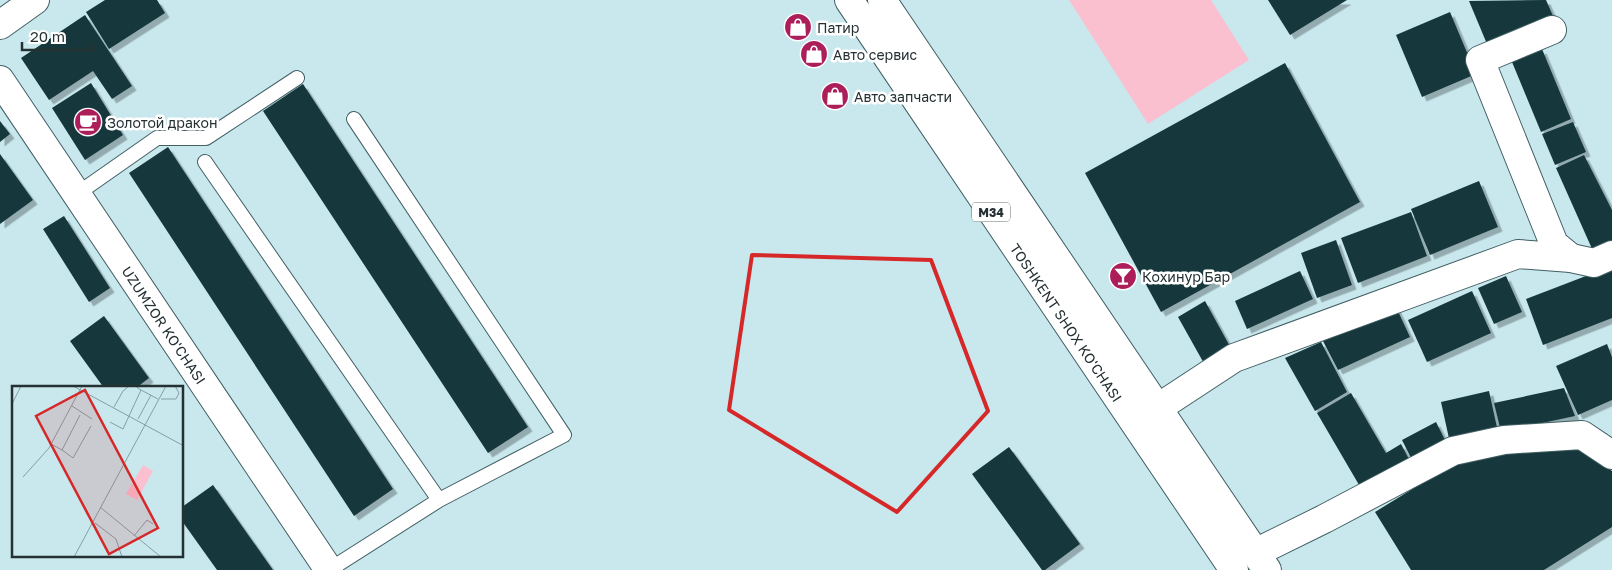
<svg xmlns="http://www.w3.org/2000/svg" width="1612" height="570" font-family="'Golos Text',sans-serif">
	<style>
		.grass { fill: #fbc0cf }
		.building { fill: #17373c; filter: url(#shadow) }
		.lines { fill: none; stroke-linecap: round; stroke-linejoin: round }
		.lane-casing { stroke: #425f64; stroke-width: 16 }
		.street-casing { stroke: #425f64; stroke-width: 30 }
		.secondary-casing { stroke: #425f64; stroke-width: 30 }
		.primary-casing { stroke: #425f64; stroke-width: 30 }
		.lane { stroke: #fff; stroke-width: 14 }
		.street { stroke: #fff; stroke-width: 28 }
		.secondary { stroke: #fff; stroke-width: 28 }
		.primary { stroke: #fff; stroke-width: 28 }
		.marked { fill: none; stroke: #d62828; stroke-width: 4; stroke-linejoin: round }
		.labels { text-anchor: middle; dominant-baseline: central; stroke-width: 5; stroke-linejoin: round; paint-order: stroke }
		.shield { fill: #fff; stroke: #666e70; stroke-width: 1 }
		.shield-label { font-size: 12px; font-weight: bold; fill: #243032 }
		.poi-label { font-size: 14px; fill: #243032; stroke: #fff; text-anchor: start }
		.street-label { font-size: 14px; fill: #243032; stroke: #fff }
		.inset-road { fill: none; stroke: #869ea3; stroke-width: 1 }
		.view { fill: #d62828; fill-opacity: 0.15; stroke: #d62828; stroke-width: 2.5 }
		.inset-edge { fill: none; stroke: #243032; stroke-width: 2.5 }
	</style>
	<defs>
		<filter id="shadow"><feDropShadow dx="4.5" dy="4.5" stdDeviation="0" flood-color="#0004"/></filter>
	</defs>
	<rect width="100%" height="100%" fill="#c8e8ee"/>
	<path class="grass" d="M1069 0H1211L1249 60 1148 124Z"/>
	<path class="building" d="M105 0H157L165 13 109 49 86 12Z
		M1268 0H1347L1290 35Z
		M1546 0 1553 16 1487 44 1469 1Z
		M1450 12 1476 74 1422 97 1396 35Z
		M85 15 132 86 112 99 93 71 49 100 21 58Z
		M1542 49 1571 119 1541 132 1512 62Z
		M1285 63 1360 202 1161 312 1085 173Z
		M91 83 123 135 85 160 52 108Z
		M303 84 528 427 488 453 263 111Z
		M0 121 10 134 0 142Z
		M1573 122 1586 152 1555 165 1542 134Z
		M168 147 393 489 354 516 129 173Z
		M0 154 33 200 0 224Z
		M1584 155 1612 210V242L1593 251 1556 168Z
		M1479 181 1498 227 1430 255 1411 209Z
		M1411 212 1427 256 1358 283 1341 238Z
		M64 216 110 288 89 302 43 229Z
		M1336 240 1352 285 1317 298 1301 253Z
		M1612 266V318L1543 345 1526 299Z
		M1300 271 1313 299 1247 329 1235 301Z
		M1506 276 1522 312 1494 324 1478 288Z
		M1472 291 1491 333 1427 362 1408 320Z
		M1205 301 1233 352 1206 367 1178 317Z
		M1396 307 1410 337 1338 370 1323 341Z
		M104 316 149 378 136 388H104L70 341Z
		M1321 342 1347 392 1315 411 1285 358Z
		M1607 344 1612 357V400L1578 415 1556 366Z
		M1564 388 1575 416 1501 432 1494 403Z
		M1489 391 1498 432 1450 443 1441 402Z
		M1351 393 1386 453 1401 444 1411 463 1362 490 1317 413Z
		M1436 422 1447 444 1413 462 1402 440Z
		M1577 446 1612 471V527L1544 570H1411L1375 512 1463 458Z
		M1009 447 1080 544 1045 570H1042L972 474Z
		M213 485 273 570H217L182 521V507Z"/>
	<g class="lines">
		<g class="lane-casing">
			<path id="lane" d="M354 119 564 435 439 500
				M205 162 439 500 329 570
				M77 194 157 138H206L297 78"/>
		</g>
		<g class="street-casing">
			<g id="street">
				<path d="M1552 30 1480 60 1554 244 1571 258"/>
				<path id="s1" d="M0 80 329 570"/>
				<path d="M1138 421 1234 358 1518 254 1571 258 1594 263 1612 255"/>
				<path d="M1255 553 1324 519 1453 451 1504 440 1582 435 1612 455"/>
			</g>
		</g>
		<g class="secondary-casing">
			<path id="secondary" d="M0 25 35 0"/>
		</g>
		<g class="primary-casing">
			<g id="primary">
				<path id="s2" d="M849 0 1234 570"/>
				<path d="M882 0 1267 570"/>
			</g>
		</g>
		<use href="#lane" class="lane"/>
		<use href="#street" class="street"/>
		<use href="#secondary" class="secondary"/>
		<use href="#primary" class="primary"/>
	</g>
	<path class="marked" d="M752 255 931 260 988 411 897 512 729 410Z"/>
	<defs>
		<g id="shop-disc" transform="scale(1.4375)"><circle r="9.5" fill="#ac1e5a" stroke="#fff"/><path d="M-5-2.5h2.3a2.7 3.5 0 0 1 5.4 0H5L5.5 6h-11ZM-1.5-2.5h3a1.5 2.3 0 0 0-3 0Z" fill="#fff"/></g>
		<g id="cafe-disc" transform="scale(1.4375)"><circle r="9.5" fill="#ac1e5a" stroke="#fff"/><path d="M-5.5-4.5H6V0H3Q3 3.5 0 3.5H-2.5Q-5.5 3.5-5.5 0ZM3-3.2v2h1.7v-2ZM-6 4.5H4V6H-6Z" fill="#fff"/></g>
		<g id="bar-disc" transform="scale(1.4375)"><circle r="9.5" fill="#ac1e5a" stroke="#fff"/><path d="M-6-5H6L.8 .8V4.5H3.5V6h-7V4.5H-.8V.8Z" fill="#fff"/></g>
	</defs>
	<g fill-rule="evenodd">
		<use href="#shop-disc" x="798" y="27"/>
		<use href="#shop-disc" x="814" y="54"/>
		<use href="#shop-disc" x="835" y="96"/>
		<use href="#cafe-disc" x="88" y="122"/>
		<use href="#bar-disc" x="1123" y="276"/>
	</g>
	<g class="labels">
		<rect class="shield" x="972" y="202.5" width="38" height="19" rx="4"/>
		<g class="shield-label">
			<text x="991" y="212">M34</text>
		</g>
		<g class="poi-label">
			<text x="817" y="27">Патир</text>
			<text x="833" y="54">Авто сервис</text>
			<text x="854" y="96">Авто запчасти</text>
			<text x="107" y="122">Золотой дракон</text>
			<text x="1142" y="276">Кохинур Бар</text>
		</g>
		<g class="street-label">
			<text stroke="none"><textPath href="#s2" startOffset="389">TOSHKENT SHOX KO'CHASI</textPath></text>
			<text stroke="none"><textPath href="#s1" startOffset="295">UZUMZOR KO'CHASI</textPath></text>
		</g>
	</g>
	<g transform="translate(12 386)">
		<rect width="171" height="171" fill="#c8e8ee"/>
		<path d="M131 79 141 85 125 114 114 108Z" fill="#fbc0cf"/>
		<path class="inset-road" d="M61 0 172 60M129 4 146 13M149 13H164L167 7 163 0M0 18 9 0M60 20 80 33M102 21 111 5 117 0M126 33 139 9M98 36 111 43 129 4 123 0M39 58 50 64 68 29M50 64 61 72 79 40M11 91 37 62 70 0M88 121 149 171M83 137 104 153 110 171M122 150 135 134 141 138M62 171 154 0"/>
		<path class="view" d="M73 4 146 142 97 168 24 30Z"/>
		<rect width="171" height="171" class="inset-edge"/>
	</g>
	<path d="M22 42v8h70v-8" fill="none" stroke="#243032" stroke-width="2.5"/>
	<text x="30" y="42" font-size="15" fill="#243032" stroke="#ffffff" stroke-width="4" paint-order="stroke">20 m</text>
</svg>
